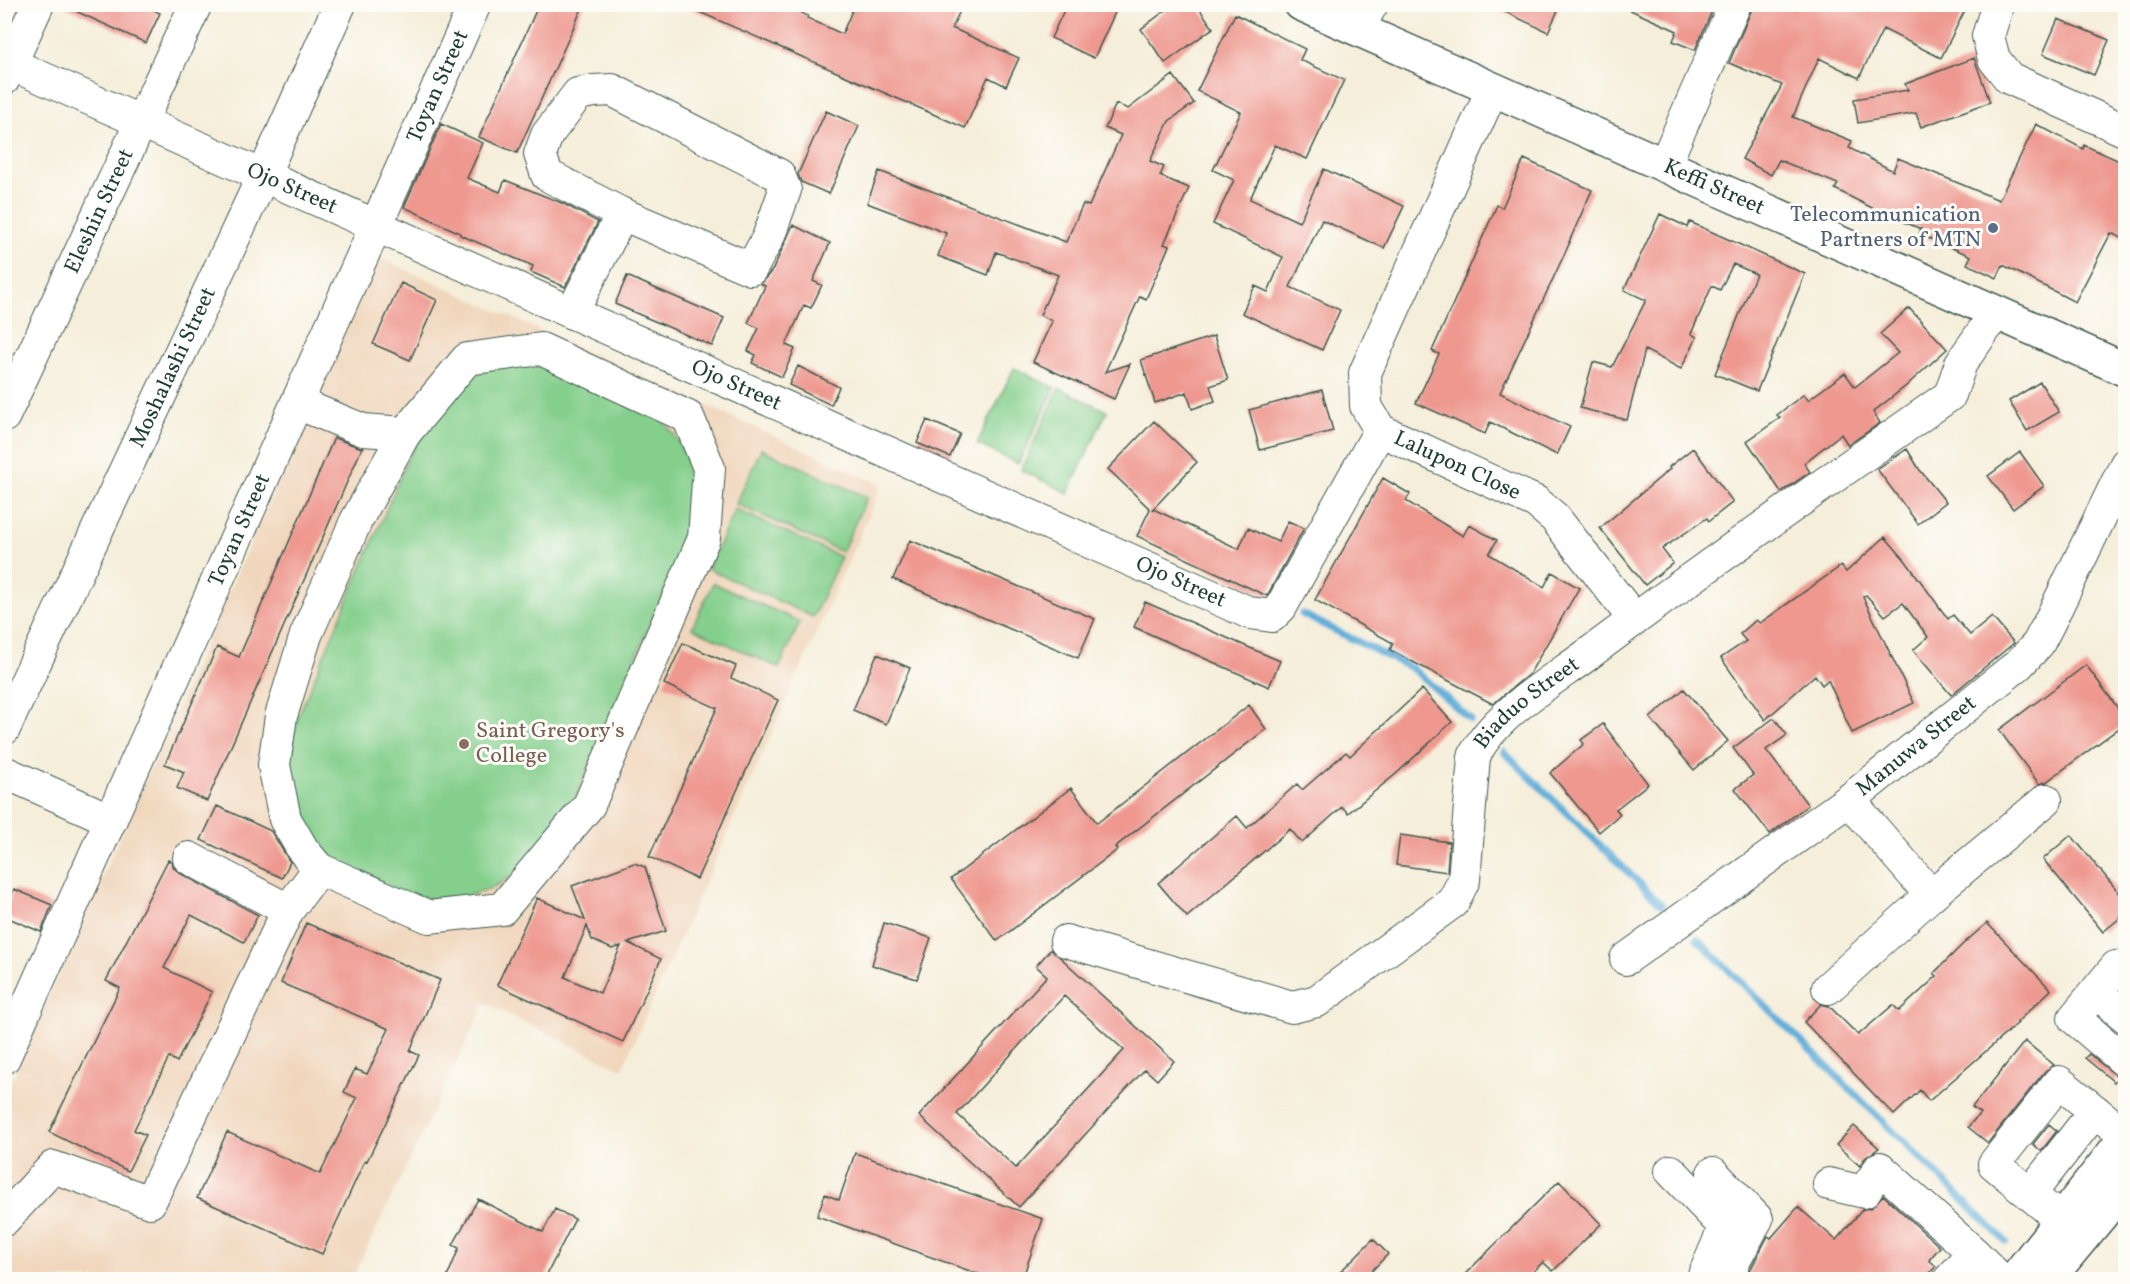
<svg xmlns="http://www.w3.org/2000/svg" width="2130" height="1284" font-family="Vollkorn,serif">
	<style>
		.built { fill: #f0d6bc }
		.green { fill: #84cf8c; stroke: #528660; stroke-width: 1.5 }
		.lines { fill: none; stroke-linecap: round; stroke-linejoin: round }
		.stream { stroke: #60aeda; stroke-width: 7 }
		.building { fill: #ee988f; fill-rule: evenodd }
		.minor-casing { stroke: #3f584d; stroke-width: 34 }
		.major-casing { stroke: #3f584d; stroke-width: 36 }
		.minor { stroke: #fff; stroke-width: 32 }
		.major { stroke: #fff; stroke-width: 33 }
		.service-dot { fill: #5c6f8a; stroke: #fdfcf7; stroke-width: 2 }
		.education-dot { fill: #8d6e63; stroke: #fdfcf7; stroke-width: 2 }
		.labels { text-anchor: middle; dominant-baseline: central; stroke-width: 6; stroke-linejoin: round; paint-order: stroke }
		.street-label { font-size: 22px; fill: #1f3d34; stroke: #fdfcf7 }
		.service-label { font-size: 22px; fill: #4e5e75; stroke: #fdfcf7; text-anchor: end }
		.education-label { font-size: 22px; fill: #785e54; stroke: #fdfcf7; text-anchor: start }
	</style>
	<rect width="100%" height="100%" fill="#fdfcf7"/>
	<filter id="ink" filterUnits="userSpaceOnUse"><feTurbulence type="fractalNoise" baseFrequency=".0167" numOctaves="2"/><feDisplacementMap in="SourceGraphic" scale="12" xChannelSelector="R" yChannelSelector="G"/><feConvolveMatrix kernelMatrix="1 2 1 2 8 2 1 2 1" color-interpolation-filters="sRGB"/></filter>
	<filter id="wash" filterUnits="userSpaceOnUse"><feTurbulence type="fractalNoise" baseFrequency=".008" numOctaves="4" result="noise"/><feDisplacementMap in="SourceGraphic" scale="24" xChannelSelector="R" yChannelSelector="G"/><feGaussianBlur stdDeviation="1.35" result="paint"/><feColorMatrix in="noise" values="0 0 0 0 0 0 0 0 0 0 0 0 0 0 0 0 0 1.4 0 .05"/><feComposite in="paint" operator="in"/></filter>
	<g filter="url(#wash)">
		<rect width="100%" height="100%" fill="#f5eeda"/>
		<path class="built" d="M378 257 882 485 622 1069 485 1003 352 1279 5 1280V1094Z"/>
		<path class="green" d="M546 363 657 415 674 434 690 464 694 491 692 517 681 553 569 812 517 874 490 889 464 897 431 899 398 894 336 865 299 819 289 760 296 721 410 454 453 388 484 369Z
			M1014 368 1055 388 1018 464 977 444Z
			M1059 388 1107 411 1068 493 1021 470Z
			M761 449 867 497 842 552 736 504Z
			M735 509 841 557 813 617 708 569Z
			M713 583 800 622 779 668 692 628Z"/>
		<g class="lines">
			<path class="stream" d="M1302 614 1413 669 1471 720
				M1504 752 1662 905
				M1697 939 2006 1242"/>
		</g>
		<g id="blocks">
			<path class="building" d="M60 4H141L160 13 146 43Z
				M539 4H584L517 153 479 137Z
				M681 4H782L808 16 807 18 842 34 855 4H963L952 28 1019 58 1006 86 988 77 965 128Z
				M1067 4H1119L1094 58 1051 38Z
				M1174 4H1196L1213 28 1165 63 1141 29Z
				M1488 4H1561L1548 32Z
				M1617 4H1715L1695 50 1673 41 1677 31Z
				M1753 4H1968L1941 58 1883 29 1859 78 1819 58 1793 117 1852 141 1849 148 1893 171 1898 158 1999 200 2036 124 2083 149 2084 145 2126 164V240L2111 233 2075 302 2003 265 1997 278 1967 264 1971 256 1919 234 1921 229 1878 211 1835 189 1838 184 1779 160 1771 175 1742 159 1782 85 1729 63 1751 11Z
				M1235 14 1305 49 1300 60 1344 80 1307 159 1275 145 1250 199 1299 222 1324 169 1404 206 1384 248 1322 220 1290 287 1340 310 1322 350 1242 313 1255 286 1268 292 1283 257 1213 224 1234 180 1213 170 1241 112 1197 91Z
				M2058 19 2109 40 2094 75 2043 54Z
				M1974 58 1990 102 1921 127 1916 113 1858 123 1854 99 1908 90 1905 84Z
				M1173 75 1194 103 1169 121 1150 161 1164 167 1160 176 1189 188 1164 244 1169 246 1146 299 1140 296 1105 372 1130 364 1114 399 1033 362 1052 321 1040 315 1058 275 996 252 988 275 938 256 946 233 867 203 879 171 1066 242 1083 204 1089 206 1121 135 1105 128 1116 104 1128 109Z
				M826 111 859 126 829 194 801 182 798 174Z
				M441 124 483 143 467 178 500 192 505 180 562 203 598 222 565 287 531 272 533 266 460 235V233L404 207Z
				M1524 159 1592 190 1569 242H1570L1500 393 1570 427 1557 455 1490 422 1485 434 1416 403 1439 354 1432 351 1497 205 1502 208Z
				M1660 214 1687 227 1690 222 1805 274 1757 391 1715 374 1756 274 1733 264 1720 290 1712 286 1691 334 1697 337 1681 369 1645 350 1627 420 1580 408 1593 362 1612 367 1646 300 1624 290Z
				M793 225 830 243 813 281 822 285 811 308 804 305 786 345 795 349 782 377 752 363 756 355 748 351 759 328 748 323 765 286 761 284 773 269Z
				M627 276 724 318 712 346 615 304Z
				M401 283 437 300 410 360 373 344Z
				M1909 308 1947 349 1906 386 1873 412 1880 423 1848 445 1841 434 1804 463 1810 472 1781 492 1747 441 1780 418 1777 415 1804 394 1808 400 1845 373 1855 387 1898 353 1880 334Z
				M1214 336 1228 380 1210 386 1215 401 1192 409 1187 392 1155 403 1141 360Z
				M798 366 839 387 831 405 789 385Z
				M2040 382 2059 412 2027 431 2009 401Z
				M1322 390 1333 431 1260 450 1249 410Z
				M927 420 960 434 950 457 917 443Z
				M1154 421 1197 462 1153 509 1239 549 1248 528 1278 542 1288 521 1304 528 1267 596 1137 536 1150 509 1108 469Z
				M334 438 362 448 207 801 177 788 184 772 165 764 217 647 239 657Z
				M1693 448 1733 502 1709 521 1707 518 1662 549 1673 563 1645 585 1600 528 1670 469 1669 467Z
				M1907 449 1919 469 1946 502 1918 524 1877 469Z
				M2020 452 2044 486 2013 509 1988 476Z
				M1383 478 1410 494 1406 501 1463 536 1469 525 1497 540 1489 554 1544 587 1552 572 1579 588 1530 673 1493 704 1390 650 1393 643 1315 600Z
				M1885 537 1905 560 1948 619 1953 615 1970 635 1992 617 2014 643 1951 695 1913 650 1928 637 1903 603 1885 616 1866 595 1863 597 1914 703 1852 733 1828 680 1822 685 1815 675 1765 720 1721 658 1746 641 1740 634 1756 620 1760 623 1841 566 1846 572Z
				M910 540 1095 619 1078 658 893 579Z
				M1145 602 1280 661 1269 687 1134 627Z
				M683 643 736 666 731 678 778 700 697 879 649 857 717 708 664 684Z
				M877 654 910 668 886 724 853 710Z
				M2086 665 2126 719V723L2046 782 2039 784 1999 730Z
				M1422 689 1452 722 1396 774 1348 813 1342 807 1302 843 1290 829 1187 917 1158 883 1237 816 1247 828 1297 784 1302 790 1346 752 1350 756Z
				M1684 689 1728 741 1694 770 1650 718Z
				M1249 705 1266 729 1115 847 1117 850 997 941 951 879 1071 788 1097 823Z
				M1774 718 1787 735 1766 750 1808 805 1770 834 1735 789 1753 775 1733 748Z
				M1603 724 1648 784 1616 809 1620 814 1599 832 1550 773 1584 744 1581 740Z
				M217 806 271 831 290 862 282 878 201 840Z
				M1400 835 1449 842 1447 872 1396 865Z
				M2071 835 2126 901V913L2103 932 2043 859Z
				M168 860 172 862 174 868 181 874 258 915 244 942 191 915 164 968 212 992 177 1062 169 1057 134 1130 146 1135 128 1171 49 1132 120 988 106 981Z
				M634 863 645 867 666 931 628 943 661 959 623 1042 497 985 537 898 585 920 572 886ZM587 926 592 940 612 949 621 946 600 993 565 977Z
				M14 889 52 905 41 932 4 916Z
				M306 923 440 980 410 1051 419 1055 367 1161 365 1160 322 1254 197 1198 227 1132 320 1174 357 1098 344 1092 355 1069 367 1074 389 1029 281 983Z
				M884 923 931 938 917 979 872 965Z
				M1987 923 2051 990 2017 1022 2018 1023 1929 1101 1920 1090 1894 1115 1804 1022 1821 1004 1829 1006 1858 1035 1893 1005 1899 1011 1937 976 1934 973 1962 945Z
				M1051 949 1174 1061 1157 1080 1145 1069 1019 1207 919 1116 1047 976 1036 966ZM1064 996 1124 1050 1016 1168 957 1114Z
				M2025 1041 2054 1065 2045 1071 1988 1143 1968 1127 1980 1113 1972 1107Z
				M2089 1054 2118 1077 2114 1082 2085 1058Z
				M2049 1124 2057 1131 2041 1151 2033 1144Z
				M1854 1126 1879 1148 1865 1158 1860 1166 1836 1145Z
				M855 1153 1043 1219 1022 1280H995L817 1216 825 1194 839 1200Z
				M1559 1181 1601 1224 1553 1271 1543 1262 1525 1280H1459Z
				M1883 1195 1940 1247 1929 1260 1936 1266 1924 1280H1745L1768 1236 1771 1238 1798 1207 1836 1240 1863 1209 1871 1208Z
				M478 1199 543 1232 555 1209 575 1219 544 1280H446L459 1248 453 1245Z
				M1373 1239 1388 1254 1363 1280H1332Z"/>
		</g>
	</g>
	<g filter="url(#ink)">
		<use href="#blocks" fill-opacity="0" stroke="#3f584d" stroke-width="1.5"/>
		<g class="lines">
			<g class="minor-casing">
				<g id="minor">
					<path d="M1998 4 1988 36 1994 59 2009 78 2126 131"/>
					<path d="M1358 29 1372 4"/>
					<path id="s1" d="M4 61 1250 613 1272 616 1281 607 1380 430"/>
					<path d="M4 79 38 4"/>
					<path d="M612 90 779 175 785 190 768 238 751 269 622 214 547 175 540 154 547 135 578 94 594 91Z"/>
					<path id="s2" d="M1492 90 1365 373 1366 406 1380 430 1536 502 1555 518 1634 619"/>
					<path d="M1664 166 1735 4"/>
					<path d="M572 313 622 214"/>
					<path id="s3" d="M4 416 196 4"/>
					<path id="s4" d="M4 729 263 176 340 4"/>
					<path d="M4 772 111 820"/>
					<path d="M1849 800 1931 895"/>
					<path d="M189 858 288 910"/>
					<path d="M319 869 303 850 285 819 274 765 281 716 306 635 356 521 405 433"/>
					<path id="s5" d="M1066 941 1292 1007 1317 1001 1453 902 1464 880 1474 757C1491 717 1552 681 1587 655 1706 565 1829 481 1950 395L1961 363 1996 313"/>
					<path id="s6" d="M1626 959 1849 800 2018 665 2038 644 2049 623 2126 464"/>
					<path d="M2126 975 2116 967 2074 1018 2126 1062"/>
					<path d="M1828 988 1931 895 2046 800"/>
					<path d="M2096 992 2126 1017"/>
					<path id="s7" d="M4 1058 475 4"/>
					<path d="M1671 1171 1722 1224V1234L1702 1280"/>
					<path d="M1713 1173 1757 1219 1724 1280"/>
					<path d="M1829 1184 1864 1192 1880 1168 1974 1253"/>
					<path d="M2030 1194 2095 1111"/>
					<path d="M4 1220 53 1167 150 1202 288 910 319 869 429 917 502 909 589 805 704 538 709 468 688 417 541 349 467 359 405 433 363 430 297 403"/>
					<path d="M2061 1220 1994 1164 2059 1082 2126 1136"/>
					<path d="M1949 1280 1974 1253 2001 1280"/>
				</g>
			</g>
			<g class="major-casing">
				<g id="major">
					<path id="s8" d="M1301 4 2126 370"/>
					<path d="M2014 1280 2126 1137"/>
					<path d="M2047 1280 2126 1185"/>
				</g>
			</g>
			<use href="#minor" class="minor"/>
			<use href="#major" class="major"/>
		</g>
	</g>
	<circle class="service-dot" cx="1993" cy="228" r="6"/>
	<circle class="education-dot" cx="464" cy="744" r="6"/>
	<g class="labels">
		<g class="street-label">
			<text stroke="none"><textPath href="#s7" startOffset="1064">Toyan Street</textPath></text>
			<text stroke="none"><textPath href="#s8" startOffset="452">Keffi Street</textPath></text>
			<text stroke="none"><textPath href="#s1" startOffset="315">Ojo Street</textPath></text>
			<text stroke="none"><textPath href="#s3" startOffset="226">Eleshin Street</textPath></text>
			<text stroke="none"><textPath href="#s4" startOffset="399">Moshalashi Street</textPath></text>
			<text stroke="none"><textPath href="#s1" startOffset="801">Ojo Street</textPath></text>
			<text stroke="none"><textPath href="#s2" startOffset="456">Lalupon Close</textPath></text>
			<text stroke="none"><textPath href="#s7" startOffset="578">Toyan Street</textPath></text>
			<text stroke="none"><textPath href="#s1" startOffset="1287">Ojo Street</textPath></text>
			<text stroke="none"><textPath href="#s5" startOffset="654">Biaduo Street</textPath></text>
			<text stroke="none"><textPath href="#s6" startOffset="360">Manuwa Street</textPath></text>
		</g>
		<g class="service-label">
			<text x="1981" y="215">Telecommunication<tspan x="1981" dy="25">Partners of MTN</tspan></text>
		</g>
		<g class="education-label">
			<text x="476" y="731">Saint Gregory's<tspan x="476" dy="25">College</tspan></text>
		</g>
	</g>
	<rect width="2130" height="1284" fill="none" stroke="#fdfcf7" stroke-width="24"/>
</svg>
